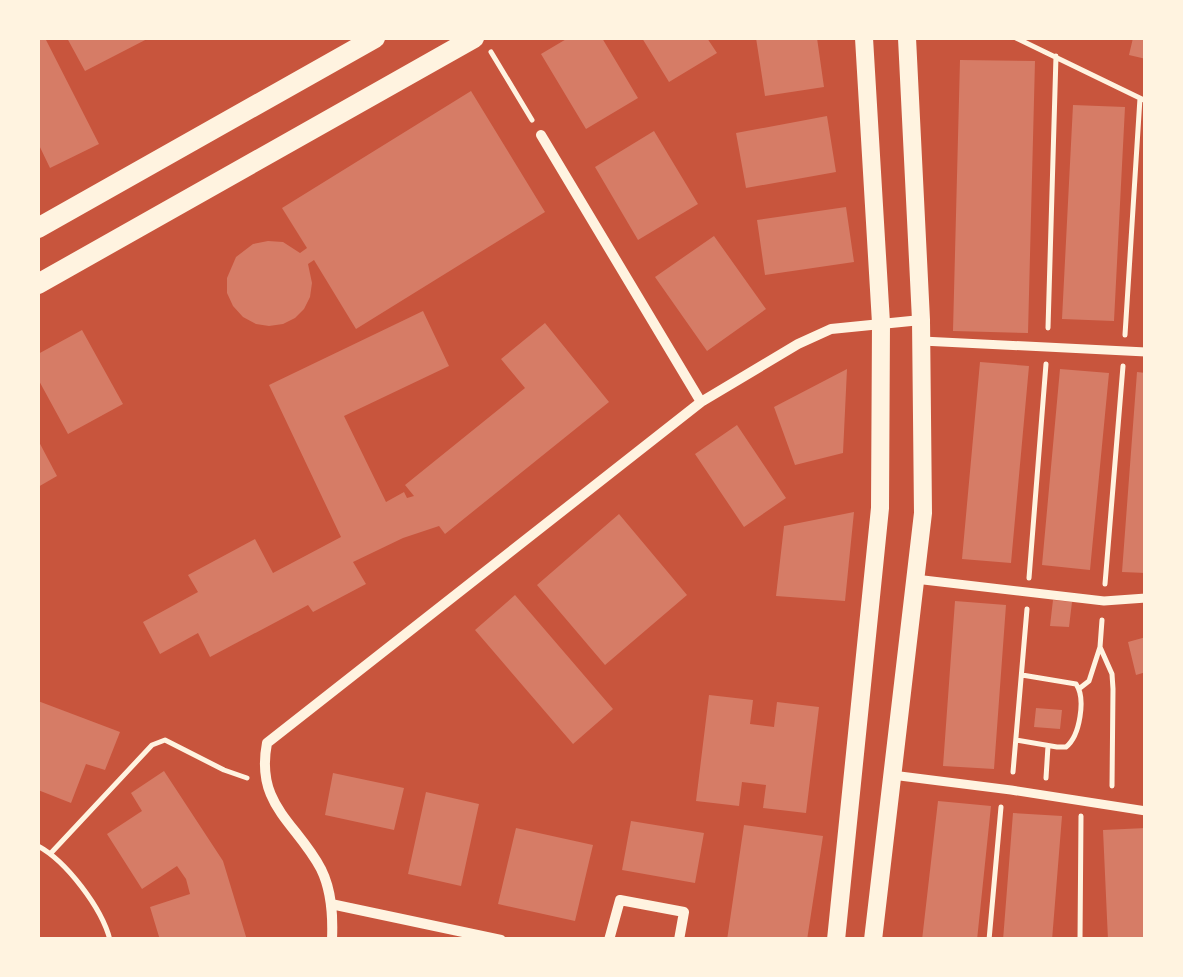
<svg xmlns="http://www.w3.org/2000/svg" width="1183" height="977" font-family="Spectral,serif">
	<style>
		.building { fill: #d67c66 }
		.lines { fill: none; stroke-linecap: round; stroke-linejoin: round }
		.path { stroke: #fff3e0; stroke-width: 5 }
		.pedestrian { stroke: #fff3e0; stroke-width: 9 }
		.minor { stroke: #fff3e0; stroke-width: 10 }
		.tertiary { stroke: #fff3e0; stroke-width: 18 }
		.secondary { stroke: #fff3e0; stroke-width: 20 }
	</style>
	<rect width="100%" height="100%" fill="#c8553d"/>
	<path class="building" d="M38 38H45L99 144 50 168 38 143Z
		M67 38H149L85 71Z
		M568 38H602L638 98 586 129 541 54Z
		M642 38H707L717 53 669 82Z
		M756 38H817L824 87 765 96Z
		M1133 38H1146V59L1129 55Z
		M960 60 1035 61 1028 333 953 331Z
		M471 91 545 212 356 329 314 260 308 264 312 283 310 297 304 309 295 318 283 324 269 326 256 324 243 317 233 306 227 293V278L236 257 253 244 268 241 283 242 300 253 307 248 282 208Z
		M1073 105 1125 107 1114 321 1062 319Z
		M827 116 836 172 746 188 736 133Z
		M654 131 698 204 638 240 595 167Z
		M846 207 854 262 765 275 757 220Z
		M714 236 766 309 707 351 655 277Z
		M423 311 449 366 344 416 386 502 404 492 407 498 414 496 405 485 525 388 501 359 545 323 609 402 445 534 439 526 403 538 353 562 366 584 313 612 308 605 210 657 198 633 160 654 143 622 198 592 188 575 255 539 273 573 341 537 269 385Z
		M82 330 123 404 68 434 38 379V354Z
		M980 362 1029 366 1011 563 962 559Z
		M847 369 843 453 795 465 774 407Z
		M1060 369 1109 373 1090 570 1042 565Z
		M1137 372 1146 373V573L1122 572Z
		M737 425 786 498 744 527 695 454Z
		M38 440 57 476 38 487Z
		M854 512 845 601 776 596 784 526Z
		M619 514 687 595 605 665 537 585Z
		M515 595 613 709 573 744 475 630Z
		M1053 600 1072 602 1069 627 1050 626Z
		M955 601 1006 605 994 769 943 766Z
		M1146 637V672L1136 675 1128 642Z
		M709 695 753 700 750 724 774 727 777 702 819 707 806 813 763 808 766 785 742 782 739 806 696 801Z
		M38 701 120 732 105 770 86 764 71 803 38 790Z
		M1036 708 1062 710 1060 729 1034 727Z
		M164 771 223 861 247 940H160L150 907 190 894 186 879 177 866 142 889 107 834 142 811 131 793Z
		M333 773 404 788 394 830 325 815Z
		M426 792 479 804 461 886 408 874Z
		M938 801 991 806 977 940H922Z
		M1013 813 1062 816 1052 940H1003Z
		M631 821 704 833 695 883 622 870Z
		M744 825 823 836 807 940H727Z
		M516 828 593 845 575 921 498 904Z
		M1146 828V940H1108L1103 830Z"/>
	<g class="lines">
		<path class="path" d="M1016 38 1146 101
			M491 52 532 120
			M1048 328 1056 56
			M1125 335 1140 98
			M1029 578 1046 364
			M1105 584 1123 366
			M1102 620 1100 647 1112 674 1113 689 1112 786
			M1080 688 1089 681 1100 647
			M1016 740 1057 747H1066C1080 736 1086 698 1076 684L1022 675
			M1013 772 1027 609
			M1046 778 1048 746
			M38 846C66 861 102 908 110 940
			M51 853 152 745 165 740 224 770 247 778
			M989 940 1001 807
			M1080 940 1081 816"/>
		<path class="pedestrian" d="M922 341 1146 352
			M915 579 1104 601 1146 598
			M892 775 1011 790 1146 811"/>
		<path class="minor" d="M541 135 701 402
			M331 904 501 940
			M332 940C333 916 332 891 321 869 296 822 255 805 267 743L701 402 798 344 831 329 921 320
			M609 940 620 900 684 912 679 940"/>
		<path class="tertiary" d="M836 940 880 508 881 323 864 38
			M873 940 923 513 921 320 907 38"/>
		<path class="secondary" d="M38 228 375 38
			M38 284 474 38"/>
	</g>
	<rect width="1183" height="977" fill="none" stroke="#fff3e0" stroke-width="80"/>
</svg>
